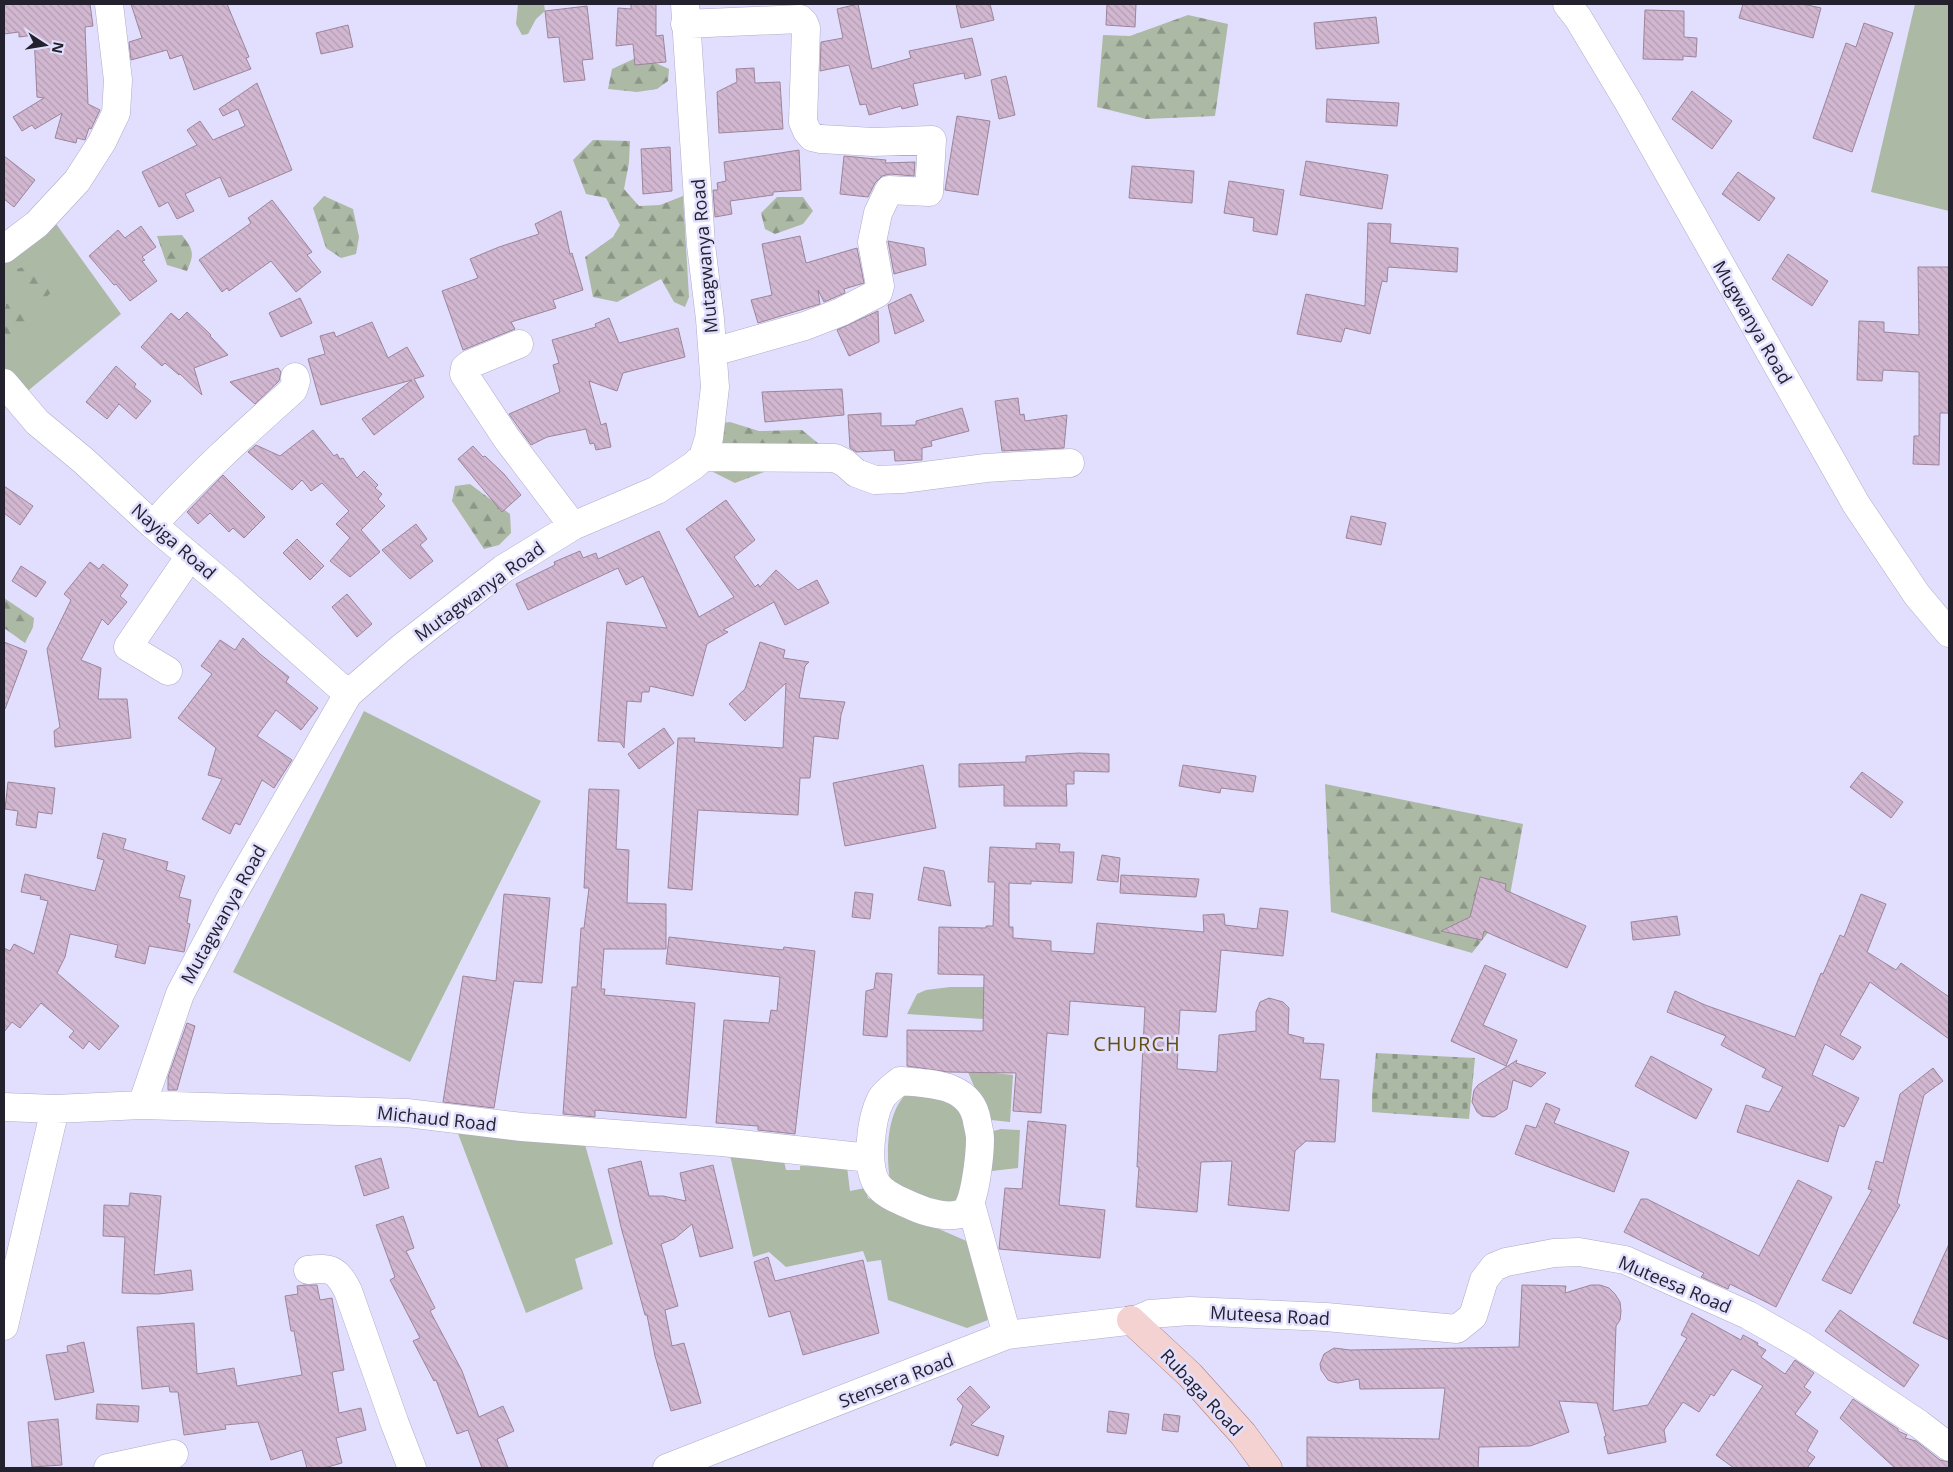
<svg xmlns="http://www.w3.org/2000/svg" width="1953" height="1472" font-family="'Open Sans',sans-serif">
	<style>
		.grass { fill: #acb9a5 }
		.forest { fill: url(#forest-firs) }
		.cemetery { fill: url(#cemetery-stones) }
		.building { fill: url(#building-back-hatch); stroke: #9c859b }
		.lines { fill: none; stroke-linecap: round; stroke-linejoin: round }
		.minor-casing { stroke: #afabc9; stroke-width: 29 }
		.major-casing { stroke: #a68185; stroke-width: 29 }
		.minor { stroke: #fff; stroke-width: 28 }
		.major { stroke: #f4d2d2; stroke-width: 28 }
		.labels { text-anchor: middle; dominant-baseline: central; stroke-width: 5; stroke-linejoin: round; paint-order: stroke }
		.street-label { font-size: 18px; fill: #23212d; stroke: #e2dffe }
		.quarter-label { font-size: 20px; letter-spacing: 1px; fill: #644f13; stroke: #e2dffe }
	</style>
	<defs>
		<pattern id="forest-firs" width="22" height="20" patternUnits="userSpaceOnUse" patternTransform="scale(1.25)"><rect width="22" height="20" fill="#acb9a5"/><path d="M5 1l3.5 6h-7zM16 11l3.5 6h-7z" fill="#8c9687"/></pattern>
		<pattern id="cemetery-stones" width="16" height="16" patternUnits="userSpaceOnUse" patternTransform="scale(1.25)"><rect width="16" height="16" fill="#acb9a5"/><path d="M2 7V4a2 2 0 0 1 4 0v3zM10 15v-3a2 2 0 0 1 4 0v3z" fill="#8c9687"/></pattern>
		<pattern id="building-back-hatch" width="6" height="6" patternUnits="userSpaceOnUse" patternTransform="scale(1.25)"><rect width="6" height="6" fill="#d2b7d1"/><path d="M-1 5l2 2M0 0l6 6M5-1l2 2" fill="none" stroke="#b49db4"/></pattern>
	</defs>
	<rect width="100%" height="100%" fill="#e2dffe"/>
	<path class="grass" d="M518 4H544L545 11 536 19 528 34 522 35 516 24Z
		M1915 4H1949V211L1871 192Z
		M54 221 121 314 18 399 4 382V334L8 339 6 304 4 312V258Z
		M364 711 541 801 410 1062 233 972Z
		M950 987H985L983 1019 907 1014 917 994 926 990Z
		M967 1070 1013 1075 1010 1122 991 1120 984 1109Z
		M908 1092 960 1098 974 1157 956 1203C932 1205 910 1193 890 1181 886 1153 886 1112 908 1092Z
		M1001 1129 1020 1130 1018 1168 983 1172 990 1132Z
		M457 1131 584 1141 613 1244 575 1259 583 1289 526 1313Z
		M730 1155 784 1161 786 1170H800V1166L847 1167 850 1191 865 1188 868 1198 971 1243 988 1320 967 1328 888 1300 881 1260 867 1262 863 1251 786 1267 769 1252 753 1257Z"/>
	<path class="forest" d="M1188 15 1228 24 1215 116 1146 119 1097 107 1103 35 1130 36Z
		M640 56 669 69 668 81 657 89 637 92 608 89 612 69Z
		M593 140 630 141 629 163 624 189 639 206 660 205 683 196 689 297 685 307 674 302 661 279 617 302 593 297 585 257 613 237 620 225 606 198 586 194 573 160Z
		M324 196 353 209 359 237 356 254 341 258 326 248 313 208Z
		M777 197H803L813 211 803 224 775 234 765 229 761 213Z
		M182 235C193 249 195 253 187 271L167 265 157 236Z
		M36 263 55 288 43 301 30 298 19 288 17 269Z
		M27 302 34 321 20 335 8 339 4 334V312L6 304Z
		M730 422 759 431 802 430 819 444 813 463 772 469 735 483 713 472 714 439 722 423Z
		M470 484 510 514 511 533 499 545 484 549 452 501 455 486Z
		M4 598 34 618 33 627 25 643 4 628Z
		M1325 784 1523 824 1510 895 1501 916 1472 953 1331 912Z"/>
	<path class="cemetery" d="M1376 1053 1475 1058 1469 1119 1372 1112V1095Z"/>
	<path class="building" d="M4 4H90L93 26 85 27 88 104 100 110 91 129 89 128 85 140 77 138 76 143 55 138 62 113 35 129 32 125 22 131 13 117 44 98 37 97 34 35 19 37V32L4 34Z
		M131 4H227L249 57 246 58 251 69 194 90 182 55 170 59 167 50 131 60 129 42 142 38Z
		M631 4H656V36L663 35 666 62 635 65 633 44 616 46 618 8 631 9Z
		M858 4 872 69 911 58 909 51 972 38 981 75 965 79 964 73 913 84 918 105 902 109 901 106 869 115 866 104 860 105 849 65 820 71 821 42 843 38 837 9Z
		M956 4H990L994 20 961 28Z
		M1107 4H1136L1135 27 1106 25Z
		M1743 4H1803L1821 8 1813 38 1739 18Z
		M587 6 593 59 582 60 585 80 564 82 559 37 548 38 545 11Z
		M1645 10 1684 11V37L1697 38 1696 57 1683 56V60L1643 59Z
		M1376 17 1379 43 1316 49 1314 23Z
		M1864 23 1893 33 1852 152 1813 138 1846 43 1856 47Z
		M348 25 353 47 321 54 316 33Z
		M754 68 755 83 780 82 783 129 719 133 717 92 737 82 736 69Z
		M1006 76 1015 115 999 119 991 80Z
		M257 83 292 170 229 197 220 177 185 194 194 211 177 219 168 202 159 207 142 172 197 145 187 130 200 121 213 140 245 126 238 109 223 116 219 109Z
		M1692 91 1732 121 1712 149 1672 119Z
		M1327 99 1399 103 1397 126 1326 122Z
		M957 116 990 121 978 195 945 190Z
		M670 147 672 191 643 194 641 149Z
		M799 150 801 190 773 192V195L730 201 732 214 715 217 713 190H718L717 183 726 181 724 162Z
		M4 156 35 180 14 207 4 199Z
		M844 156 886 160 885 163 915 162 914 176 890 174 882 176 875 183 868 197 840 194Z
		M1306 161 1388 175 1382 209 1300 195Z
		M1132 166 1194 171 1192 203 1129 198Z
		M1738 172 1775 198 1759 221 1722 194Z
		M1229 181 1284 190 1277 235 1253 231 1254 218 1224 213Z
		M272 200 312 252 307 255 321 272 296 292 271 261 229 291 227 288 222 292 199 260 251 223 248 218Z
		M561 211 570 254 572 253 583 290 553 300 556 308 511 322 515 329 463 350 442 291 478 278 470 259 499 247 539 234 535 224Z
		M1368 223 1391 224 1390 243 1458 248 1457 272 1388 267 1387 282 1382 281 1370 334 1345 328 1341 342 1297 334 1306 294 1365 306Z
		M141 226 156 247 142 257 145 260 142 261 157 281 130 301 116 284 114 285 89 256 118 230 125 238Z
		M800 236 806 263 857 248 864 283 844 289 845 293 824 302 818 290 820 304 758 323 751 300 772 295 762 244Z
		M888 241 924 248 926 265 894 274Z
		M1788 254 1828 281 1812 306 1772 279Z
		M1918 267H1949V413H1940L1939 465 1913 464 1914 436H1919V372L1883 370 1882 381 1857 380 1859 321 1884 322V332L1919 335Z
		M911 294 924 321 895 334 888 305Z
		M300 298 312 323 281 337 269 313Z
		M878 311 879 342 849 356 837 330Z
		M187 312 211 335 210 336 228 355 194 368 202 395 180 374 179 375 165 363 162 366 141 347 171 313 179 320Z
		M609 318 619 343 678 328 685 357 623 373 617 391 589 381 601 425 606 423 611 447 596 450 594 443 590 444 586 429 547 437 531 445 509 414 560 392 553 365 559 363 552 340 596 327 595 324Z
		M372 322 388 358 407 347 424 376 414 379 424 397 374 435 362 419 412 380 321 405 308 359 325 354 320 336 334 332 336 337Z
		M116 366 136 384 134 387 151 401 136 419 119 404 107 419 86 402Z
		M278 368 281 372 279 381 255 404 230 382Z
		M842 389 844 415 765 422 762 392Z
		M1018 398 1020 415 1024 414 1025 421 1067 415 1064 448 1002 451 995 401Z
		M962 408 969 431 931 441 932 446 922 448V460L895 461 894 450 856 452 850 448 848 415 881 413V426L916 425V421Z
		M313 430 334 456 337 454 340 459 343 458 357 478 364 471 378 485 375 488 382 494 378 499 385 506 361 530 380 552 350 577 330 561 350 538 336 524 349 511 322 483 311 491 302 480 292 490 248 452 256 445 280 456Z
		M473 446 483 457 485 456 504 474 521 495 502 512 458 459Z
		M223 475 265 517 244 538 233 528 229 532 210 513 198 524 187 512Z
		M4 486 33 506 20 525 4 513Z
		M726 500 755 540 734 557 755 587 758 584 760 587 776 570 798 590 817 580 829 603 785 625 774 602 723 630 728 632 707 644 693 696 650 686 649 692H642L641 702 627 701 624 748 620 742 598 741 607 622 667 628 643 576 626 585 618 568 528 610 516 584 555 565 554 562 580 551 583 558 596 553 598 559 659 531 699 617 734 597 686 529Z
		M1351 516 1386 523 1381 545 1346 538Z
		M416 524 427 539 420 545 433 561 410 579 382 550Z
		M297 539 324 566 310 580 283 553Z
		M90 562 99 569 103 564 128 585 120 596 127 602 108 625 102 619 81 660 101 668 98 699H127L131 738 55 747 54 731 60 727 47 649 71 600 64 594Z
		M21 566 46 582 36 597 12 581Z
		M347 594 372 624 357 637 332 607Z
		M243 638 260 654 289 677 286 682 318 708 301 730 276 710 257 736 292 760 274 788 262 780 240 825 235 823 230 834 202 819 222 779 208 775 216 748 178 718 212 674 201 666 220 640 235 650Z
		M4 642 27 651 5 709 4 708Z
		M760 642 785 650 783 658 809 662 805 666 799 698 845 702 841 715 838 739 814 736 810 778H800L798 815 698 810 692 890 668 888 678 738H695L694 742 783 748 786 683 745 721 729 704 745 689Z
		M664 728 674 743 639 769 628 754Z
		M1079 753 1109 754V772L1074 771V784H1066L1067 806H1004V785L959 787V764L1026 762V756Z
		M923 765 936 828 845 846 833 783Z
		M1183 765 1256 776 1253 792 1221 788 1220 793 1179 786Z
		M1862 772 1903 802 1891 818 1850 787Z
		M8 782 55 788 52 814 38 812 36 828 16 825 18 811 5 809Z
		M589 789 619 790 616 849 629 850 627 903 666 904V949H604L601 989H605L604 995 695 1003 686 1118 595 1110V1117L563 1114 572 987H577L581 928H584L589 888H584Z
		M103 833 126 839 123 849 168 862 166 870 185 876 179 897 191 900 187 923 190 924 184 952 149 946 145 964 115 957 118 945 70 934 65 957 57 973 119 1026 99 1050 89 1041 83 1049 69 1037 74 1031 41 1003 20 1028 12 1022 4 1032V948L10 951 14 944 34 954 48 901 40 899 41 896 21 892 25 874 95 891 104 860 97 858Z
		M1036 843 1060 844 1059 852H1074L1072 883 1031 881V884L1009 883V927H1013V938L1051 941V951L1094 954 1097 923 1204 932 1203 915 1224 914 1225 925 1257 929 1260 908 1288 911 1283 956 1221 950 1216 1012 1180 1010 1177 1069 1217 1072 1219 1035 1256 1031V1012L1260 1002 1269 998 1283 1002 1289 1008 1288 1034 1304 1038 1303 1043 1324 1044 1320 1079 1339 1080 1335 1142 1306 1141 1295 1151 1289 1211 1228 1205 1232 1161 1201 1162 1197 1212 1136 1207 1139 1167H1137L1145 1007 1070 1001 1068 1035 1047 1033 1041 1113 1013 1111 1016 1073 948 1072 907 1066V1030L983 1031 984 975 938 974 939 927 986 928V926H993L995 882H988L990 847 1036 849Z
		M1102 855 1120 858 1118 882 1097 880Z
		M924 867 944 871 951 906 918 900Z
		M1121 875 1199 879 1196 897 1120 893Z
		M1480 877 1506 884 1505 890 1586 926 1567 968 1484 931 1482 940 1441 931 1470 917Z
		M855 892 873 894 870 919 852 917Z
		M504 894 550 898 542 983 514 981 494 1108 443 1102 463 976 496 981Z
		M1861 894 1886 904 1867 952 1896 970 1901 963 1949 997V1039L1870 982 1840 1035 1861 1047 1853 1060 1825 1044 1812 1075 1859 1098 1844 1127 1839 1125 1828 1162 1737 1132 1746 1105 1769 1112 1783 1087 1762 1077 1766 1069 1721 1045 1726 1036 1667 1012 1675 991 1705 1005 1795 1037 1821 973 1823 974 1840 935 1844 937Z
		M1677 916 1680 935 1633 940 1631 922Z
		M669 937 783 950 784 947 815 951 795 1134 758 1130V1126L716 1123 724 1020 769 1023 771 1010 777 1011 780 977 666 964Z
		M1485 965 1506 974 1483 1025 1517 1040 1506 1066 1451 1041Z
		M876 973 892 974 887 1037 863 1035 866 991 874 989Z
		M187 1023 195 1026 177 1090H168V1077Z
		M1651 1056 1712 1089 1696 1119 1635 1086Z
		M1517 1060 1516 1063 1546 1073 1531 1087 1513 1080 1507 1109 1494 1117 1482 1116 1477 1112 1472 1102 1474 1090 1478 1085Z
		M1933 1068 1943 1081 1924 1095 1897 1203 1900 1205 1851 1294 1822 1280 1872 1190 1868 1189 1876 1161 1883 1163 1900 1094Z
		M1546 1103 1560 1109 1554 1123 1629 1152 1614 1192 1515 1154 1526 1125 1536 1128Z
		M1028 1121 1066 1125 1059 1205 1105 1210 1100 1258 999 1249 1005 1188 1022 1189Z
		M381 1158 389 1188 364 1196 355 1166Z
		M641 1161 649 1196H663L686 1201 680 1173 713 1165 733 1248 700 1257 692 1224 674 1239 661 1244 678 1306 665 1310 672 1346 684 1343 701 1403 671 1411 655 1356 647 1315H645L621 1227 608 1169Z
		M1798 1180 1832 1197 1776 1307 1730 1284 1728 1289 1701 1277 1704 1273 1624 1232 1641 1199H1647L1759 1256Z
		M130 1193 161 1196 154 1275 191 1270 193 1290 158 1294 122 1293 125 1237 103 1236 104 1205 129 1206Z
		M403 1216 414 1248 406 1251 435 1308 430 1311 462 1371 479 1417 503 1406 514 1431 497 1439 508 1468H482L468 1430 457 1434 436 1380 434 1381 413 1341 420 1338 390 1280 395 1277 376 1225Z
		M1949 1244V1340L1913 1323Z
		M768 1257 775 1281 863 1260 879 1333 803 1355 790 1311 769 1317 754 1262Z
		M305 1285H317L320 1300 332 1298 344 1370 332 1372 339 1413 361 1408 366 1430 336 1438 342 1463 324 1468H307L302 1450 271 1460 258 1422 225 1425 226 1429 184 1435 178 1392H170L169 1386 142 1389 137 1327 194 1323 197 1374 234 1368 237 1386 302 1375 294 1331H291L285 1296 298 1294 297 1286Z
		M1522 1285 1566 1286 1565 1293 1591 1285H1600L1609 1288 1615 1294 1620 1302 1621 1311 1620 1320 1616 1326 1613 1411 1648 1405 1687 1338 1681 1335 1692 1313 1741 1340 1743 1335 1758 1343 1757 1345 1766 1350 1761 1357 1785 1374 1795 1360 1814 1373 1804 1387 1811 1392 1795 1414 1818 1431 1807 1451 1815 1457 1807 1468H1734L1716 1455 1763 1386 1732 1369 1714 1396 1711 1394 1699 1412 1683 1402 1664 1430 1666 1442 1608 1454 1604 1437 1606 1436 1597 1403 1559 1401 1569 1432 1530 1446 1479 1447 1478 1468H1307V1437L1439 1439 1445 1388 1360 1389 1359 1379 1338 1383 1333 1382 1328 1380 1321 1370 1320 1364 1324 1354 1334 1348 1350 1350 1519 1347Z
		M1840 1310 1919 1365 1904 1387 1825 1331Z
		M84 1342 94 1392 55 1400 46 1355 68 1352 67 1346Z
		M970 1386 990 1407 971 1425 1004 1436 998 1456 955 1442 950 1446 963 1406 957 1399Z
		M1853 1399 1898 1429V1431L1907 1435 1905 1438 1916 1441 1940 1460 1949 1462V1468H1895L1840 1418Z
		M97 1404 139 1406 138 1422 96 1419Z
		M1109 1411 1129 1414 1126 1434 1107 1432Z
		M1164 1414 1180 1416 1178 1432 1162 1430Z
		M58 1419 62 1465 32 1467 28 1422Z"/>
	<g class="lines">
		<g class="minor-casing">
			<path id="minor" d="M1567 4 1578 18 1629 103 1856 504 1917 595 1949 633
				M685 24 800 19 804 23 806 28 803 122 807 131 812 137 821 139 873 142 932 140 929 192 889 190 878 213 872 242 880 286 878 293 841 312 805 326 713 352
				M4 249 37 224 77 181 102 142 116 113 118 80 109 4
				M519 344 470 364 465 368 464 374 507 439 573 526
				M4 383 37 422 84 461 153 525 229 589 348 694
				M703 457 835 458 845 463 856 473 875 480 902 479 986 468 1070 463
				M153 525C197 476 245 433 293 390L296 381 295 377
				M168 671 128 647 190 556
				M900 1081C930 1084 971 1083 977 1121 978 1127 980 1133 980 1139 980 1153 975 1206 964 1212 951 1220 925 1212 912 1206 900 1200 885 1196 877 1184 865 1166 871 1118 881 1099 885 1092 894 1086 900 1081Z
				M142 1105 180 994 229 901 348 694 400 649 503 569 573 526 657 490 693 466 703 457 709 438 715 387 710 319 701 245 685 4
				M4 1107 55 1109 142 1105 407 1113 522 1127 722 1142 870 1158
				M971 1205 1007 1335
				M308 1270C332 1267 337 1270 348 1291L395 1424 412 1468
				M4 1326 55 1109
				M108 1468 174 1454
				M667 1468 1007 1335 1136 1320 1150 1314 1190 1311 1326 1317 1457 1329 1473 1316 1484 1280 1494 1267 1506 1262 1554 1253 1579 1252 1625 1260 1748 1315 1802 1346 1919 1424 1949 1447"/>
		</g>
		<g class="major-casing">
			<path id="major" d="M1131 1320 1190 1375 1243 1434 1268 1468"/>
		</g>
		<use href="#minor" class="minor"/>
		<use href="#major" class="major"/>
	</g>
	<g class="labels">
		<g class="street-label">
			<text transform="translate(704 256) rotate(-95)">Mutagwanya Road</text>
			<text transform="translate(1753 322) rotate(60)">Mugwanya Road</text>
			<text transform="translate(174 541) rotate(41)">Nayiga Road</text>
			<text transform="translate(479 591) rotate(-36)">Mutagwanya Road</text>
			<text transform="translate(223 914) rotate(-61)">Mutagwanya Road</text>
			<text transform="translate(437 1118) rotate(6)">Michaud Road</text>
			<text transform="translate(1675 1284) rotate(23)">Muteesa Road</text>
			<text transform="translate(1270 1315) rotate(3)">Muteesa Road</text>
			<text transform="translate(896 1380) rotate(-21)">Stensera Road</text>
			<text transform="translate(1202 1392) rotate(47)">Rubaga Road</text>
		</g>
		<g class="quarter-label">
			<text x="1137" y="1043">CHURCH</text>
		</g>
	</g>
	<rect width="1953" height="1472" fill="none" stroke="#23212d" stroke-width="10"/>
	<g transform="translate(45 45) rotate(102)" stroke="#e2dffe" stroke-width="4" paint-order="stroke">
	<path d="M0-4L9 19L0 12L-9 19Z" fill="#23212d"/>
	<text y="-8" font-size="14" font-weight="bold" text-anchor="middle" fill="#23212d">N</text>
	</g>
</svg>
